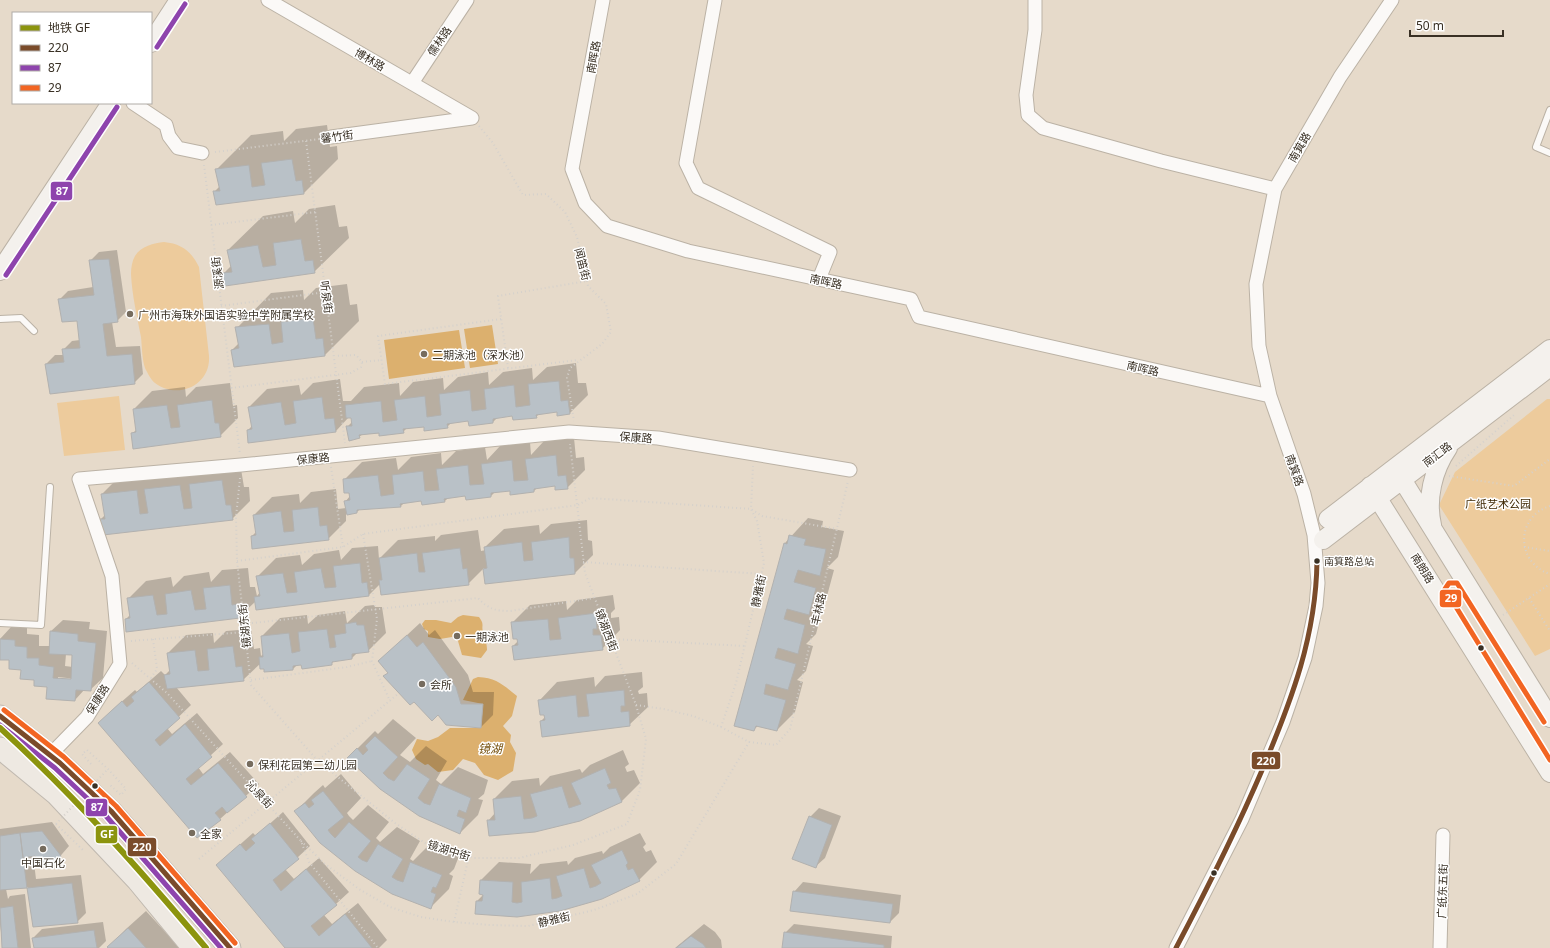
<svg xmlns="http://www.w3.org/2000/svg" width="1550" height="948" font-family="'Noto Sans','Noto Sans SC',sans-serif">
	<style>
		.green { fill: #edcb9c }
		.water { fill: #dcb06e }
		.shadow { fill: #0003; fill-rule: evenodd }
		.building { fill: #b9c1c7; stroke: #b2b1af }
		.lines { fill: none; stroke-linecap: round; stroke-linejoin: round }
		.lane-casing { stroke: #bbb2a5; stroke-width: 8 }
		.street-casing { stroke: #bbb2a5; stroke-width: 15 }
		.secondary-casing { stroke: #bbb2a5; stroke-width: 20 }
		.primary-casing { stroke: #c0b9b0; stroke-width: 23 }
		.path { stroke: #d5d1cc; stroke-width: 2; stroke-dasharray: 1 3; stroke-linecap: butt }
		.lane { stroke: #fbf9f7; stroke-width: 6 }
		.street { stroke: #fbf9f7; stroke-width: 13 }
		.secondary { stroke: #f4f1ed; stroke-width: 18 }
		.primary { stroke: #eee9e2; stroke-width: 21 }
		.path-bridge { stroke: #d5d1cc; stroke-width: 2; stroke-dasharray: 1 3; stroke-linecap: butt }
		.bus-1-casing { stroke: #fff; stroke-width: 8 }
		.bus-2-casing { stroke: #fff; stroke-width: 8 }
		.bus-3-casing { stroke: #fff; stroke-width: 8 }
		.bus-1 { stroke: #7a4b2a; stroke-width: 5 }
		.bus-2 { stroke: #8e44ad; stroke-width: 5 }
		.bus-3 { stroke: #f26522; stroke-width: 5 }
		.metro-1-casing { stroke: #fff; stroke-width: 9 }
		.metro-1 { stroke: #8c940e; stroke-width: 6 }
		.poi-dot { fill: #766c5e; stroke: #fff; stroke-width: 1.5 }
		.bus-dot { fill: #393024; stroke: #fff; stroke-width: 1.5 }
		.labels { text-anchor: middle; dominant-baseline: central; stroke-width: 3; stroke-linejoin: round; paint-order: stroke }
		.bus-label { font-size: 10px; fill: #393024; stroke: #fff; text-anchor: start }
		.street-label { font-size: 11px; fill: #393024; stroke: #fff }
		.poi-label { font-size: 11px; fill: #393024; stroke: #fff; text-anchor: start }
		.park-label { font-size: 11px; fill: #3d2600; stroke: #fff }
		.water-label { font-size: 12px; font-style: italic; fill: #744e0a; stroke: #fff }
		.line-badge { stroke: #fff; stroke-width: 1.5 }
		.badge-label { font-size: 11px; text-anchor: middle; font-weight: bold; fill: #fff }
	</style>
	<rect width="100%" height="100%" fill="#e6daca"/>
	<path class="green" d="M164 242C182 244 191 251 199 267L209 356C211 386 177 400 155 383 151 380 147 372 145 368 142 359 142 347 141 337 137 316 132 295 131 274 131 268 132 261 135 256 141 246 154 243 164 242Z
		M119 396 125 450 64 456 57 403Z
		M1547 399H1550V649L1535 656 1439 505 1455 472Z"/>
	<path class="water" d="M492 325 498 364 470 368 464 329Z
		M459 330 465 368 389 379 384 340Z
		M463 615 479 617C485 625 481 625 483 632 485 639 487 643 487 650L481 658 462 655 458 641 452 637 440 639 428 637V631L424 629 422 624 425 620H436L451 623 458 617Z
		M478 677C497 678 503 685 517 696L512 716 503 726 511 735 510 742 516 753 513 771 498 780 484 775 475 763 463 759 453 770 438 772 428 764 425 765 416 759 412 750 417 739 428 741 438 737 450 728H481L483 704 463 700 473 679Z"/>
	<path class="shadow" d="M327 125 330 147 337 146 338 159 304 193 214 192 220 186 217 169 251 135 283 131 284 141 296 129Z
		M335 205 339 227 347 226 349 238 314 272 224 273 232 265 228 250 263 216 293 211 295 223 309 209Z
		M117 250 126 312 117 321 112 322 116 347 140 346 143 374 134 383 46 364 55 355H64L63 350 72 341 80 340 78 320 59 300 68 291 93 287 90 261 99 252Z
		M347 284 350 305 357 304 359 321 325 355 232 350 239 343 237 328 271 293 303 290 304 300 316 288Z
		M576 363 578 383H586L588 395 570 413 558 411 540 413 536 417 513 415 498 417 493 422 468 420 452 422 447 427 424 425 407 428 403 432 363 434 359 437 347 427 353 421 352 417H349L336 431 248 430 252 426 249 407 267 389 299 385 301 395 313 383 340 379 343 401H351L364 387 399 383 400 396 413 382 443 378 444 390 458 377 488 372 489 385 503 372 532 368 533 380 547 367Z
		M230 383 233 406 237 405 238 418 220 436 132 434 137 429 134 409 152 391 185 387 186 397 196 387Z
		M574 438 576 458 584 457 585 470 567 488 556 485 537 488 534 491 511 490 495 492 491 496 466 495 449 497 445 501 422 504V500L405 502 401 506 360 509 357 512 346 514V521L328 539 252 536 257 531 254 515 272 497 299 494 300 503 311 492 336 489 338 509 346 508 345 502 350 496 344 480 362 462 396 458 398 470 411 457 441 453 442 465 456 451 485 447 487 460 500 446 530 442 531 455 544 441Z
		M240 463 244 487H249L250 501 232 519H101L105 515 102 494 120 476Z
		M808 518 823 521 822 527 844 531 838 557 827 568 834 570 827 596 817 606 823 607 816 634 806 644 813 646 806 671 797 680 803 682 795 712 777 730 758 726 753 730 785 543Z
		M587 520 588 540 592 541 593 555 575 573 486 583 484 568 468 584 381 583 369 595 257 609 256 601 239 617 126 619 130 615 128 599 146 581 171 577 173 587 184 576 209 572 211 582 222 570 248 568 250 587H255L257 596 260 592 257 577 276 558 300 555 302 565 314 554 339 550 341 560 352 548 378 546 379 559 398 540 435 536V541L441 535 478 530 481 551 486 550 485 547 504 529 539 525 540 534 551 524Z
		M613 595 615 609 611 613V618L619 617 620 630 602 649 513 646 518 641 512 623 530 605 566 601 567 610 577 600Z
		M374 605 375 607H382L386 633 368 651 358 652 352 658 335 660 331 664 302 663 298 664 293 669 265 671 261 663 243 680 176 687 191 705 167 728 172 734 197 713 223 744 198 767 203 774 230 752 259 784 220 819 111 711 135 690 137 692 161 671 165 675 170 670 168 653 186 635 213 633 214 643 226 631 251 629 254 649 260 648 261 656 264 653 262 636 280 618 307 615 308 624 318 615 345 611 347 623 365 606Z
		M63 620 90 622 89 629 107 631 103 678 90 690 85 689 75 700 35 679 10 660 0 659V639L11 627 27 628V634L39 635V646H50V632ZM66 654 73 655V667L65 666ZM58 677 76 679V681L58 679Z
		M420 623 429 635 435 630 468 675 473 692H494L493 715 481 727 439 713 389 672 379 661Z
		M642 672 643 687 638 691 639 694 647 693 648 707 629 725 541 721 545 717 539 701 557 682 594 677 595 687 605 676Z
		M393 719 416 738 400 755 410 762 426 746 447 761 436 780 441 784 458 767 488 780 484 794 478 799 483 800 478 815 460 833 380 789 357 749 375 731 378 734Z
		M623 750 629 764 625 767 627 772 634 770 640 783 622 801 580 820 488 821 495 813 494 799 512 781 539 778 540 786 550 776 580 769 582 773 590 765Z
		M341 774 361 798 347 813 349 816 353 820 368 805 389 822 376 838 380 842 397 827 420 841 410 859 413 861 429 845 459 856 454 869 449 874 453 876 449 889 431 907 392 893 296 811 314 793 323 785 325 788Z
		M819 808 841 816 825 858 815 867 810 817Z
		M283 812 310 846 285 869 294 879 319 858 349 892 324 915 332 924 358 903 387 940 379 948H286L217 865 253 833 256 836Z
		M52 822 69 846 56 861 33 855 36 879 81 875 86 913 77 922 34 926 28 887 6 889 8 899 10 896 25 894 31 948H3L0 924V829Z
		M640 833 646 844 643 847 646 852 651 850 657 862 639 880 602 898 476 913 477 901 484 894H480L481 880 499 862 531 864 530 874 540 864 567 861 568 865 575 858 602 851 603 854 610 847Z
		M803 882 901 895 899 913 890 922 794 892Z
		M146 911 180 948H109L126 929Z
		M103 922 106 941 99 948H35L33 938 42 929Z
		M704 924 715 932 721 940 722 948H675Z
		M794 924 892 936 891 948H783L785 933Z"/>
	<path class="building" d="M292 159 296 181 302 180 304 194 216 205 213 191H220L215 169 249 165 252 187 265 185 261 163Z
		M301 239 305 261 313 260 315 273 225 286 222 273 232 272 227 250 258 245 263 267 276 265 273 243Z
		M109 259 118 322 103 324 107 356 132 354 135 384 50 394 45 364 64 362 62 349 80 348 77 321 62 322 58 299 94 295 89 260Z
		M313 318 316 339 323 338 325 356 234 367 231 350 239 348 235 327 269 324 272 344 283 342 281 322Z
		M559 381 561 401 568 400 570 414 557 416V412L536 415 537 418 513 420 512 416 493 419V423L469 426 468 421 447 424 448 428 424 431V427L403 429 404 433 379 436V433L359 435 360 438 349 441 346 426H352L351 418H346L345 405 381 401 383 422 397 420 394 400 425 396 427 417 441 415 439 394 470 390 472 411 486 409 484 389 514 385 516 407 530 405 528 384Z
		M322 397 325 419 334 418 336 432 248 443 247 430 252 429 248 407 281 402 285 425 296 423 293 401Z
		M212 400 215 423H219L221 437 133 449 131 433 136 432 133 409 167 405 171 428 180 427 177 405Z
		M556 455 558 476 566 475 568 489 555 490V486L534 489V492L510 495V491L491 493V497L466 500 465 496 444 499 445 502 422 505 421 501 400 504 401 507 357 510V513L347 515 344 501 350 500 349 493H344L343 479 378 475 381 496 394 494 392 475 423 471 425 491 439 490 436 469 468 465 470 485 484 484 481 464 512 460 514 481 528 480 525 459Z
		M222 480 226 505H231L233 520 103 535 100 519H105L101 494 137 490 140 514 148 513 144 489 180 485 184 509 192 508 189 484Z
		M318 507 320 526 327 525 329 540 252 549 251 536 256 535 253 515 281 511 284 532 294 531 292 510Z
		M789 535 806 539 804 545 826 549 820 576 798 570 794 582 816 588 809 615 787 609 784 619 805 625 798 654 778 648 775 658 796 664 788 690 766 684 764 694 786 700 777 731 756 726 754 731 734 726 784 543 787 544Z
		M569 537 570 558H574L575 574 485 584 483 569 487 568 484 547 522 542 524 561 533 560 531 542Z
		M460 548 463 569 467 568 469 585 381 595 379 580H382L379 558 417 553 419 572H425L422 553Z
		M360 563 362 583 367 582 369 596 256 610 254 597 260 596 256 576 283 573 287 593 297 592 294 572 321 568 325 588 336 587 333 566Z
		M230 585 232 605 237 604 240 618 126 632 125 619 130 618 127 598 153 595 157 615 167 614 165 594 191 590 195 610 206 609 203 588Z
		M596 613 597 629H593V635H601L603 650 514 660 512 646 518 645 517 639H513L511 622 548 619 550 640 561 639 558 618Z
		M356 622 357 625H364L369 652 352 654V659L332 662V665L302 669 301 665 293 666V670L264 672V669H260L259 657H263L261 636 289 633 292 653 300 651 298 632 327 629 330 648 336 647 334 635 346 633 345 624Z
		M50 631 78 634V641L96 643 91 691 76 690 75 701 46 699 47 687 34 686V680L20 679 21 670 9 669V660H0V639L15 640V646L27 647V658H39V665L54 667 53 678 71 679 72 655 49 654Z
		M407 635 417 647 423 642 456 687 461 704H483L481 728 446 725 438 715 432 721 414 702 410 705 383 676 388 673 378 661Z
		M233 646 236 667 242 666 244 681 167 689 164 675 170 674 167 653 195 650 198 671 209 670 207 649Z
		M149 682 180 718 155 740 160 746 185 724 212 757 186 779 191 785 218 763 247 797 227 813 222 807 215 813 221 820 197 838 98 723 122 701 127 707 134 701 131 697Z
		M624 690 625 706H621V712L629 711 630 726 542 737 540 721 545 720 544 715H540L538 700 576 695 578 717 589 716 586 694Z
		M375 736 398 757 383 773 388 778 394 781 407 764 430 779 418 798 424 803 430 805 439 784 471 798 466 813 459 810 457 816 465 819 460 834 419 816 380 789 347 758 357 748 363 755 368 750 365 746Z
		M605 768 611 783 607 785 609 789 616 788 622 802 580 821 535 832 489 836 487 820H495L493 799 521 796 524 819 532 818 537 816 530 794 562 786 569 808 581 804 571 783Z
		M323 791 344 817 328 830 331 834 335 838 349 822 371 841 358 857 362 860 367 862 378 844 403 859 392 877 397 880 403 882 410 862 442 875 436 888 433 887 431 892 436 894 431 909 392 894 355 871 320 843 294 811 305 803 309 808 314 804 311 800Z
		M809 816 832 825 816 868 792 859Z
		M270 823 299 859 273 880 281 891 306 869 337 905 311 926 319 936 345 914 372 948H285L216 865 240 844 246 851 255 843 251 839Z
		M42 831 61 856 57 862H39L35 856 23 858 20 833Z
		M20 833 27 888 0 890V836Z
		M622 850 628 863 626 865 628 870 633 868 640 881 602 899 560 911 517 917 475 914 476 901H482L483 895 479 894 480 880 513 882 512 902 517 903 522 902 521 882 550 878 552 899 557 898 562 896 556 876 584 868 590 888 596 886 601 883 591 865Z
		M72 883 78 923 33 927 27 888Z
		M793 891 893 904 890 923 790 911Z
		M13 906 18 948H2L0 908Z
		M128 928 146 948H108L107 947Z
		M94 930 97 948H34L32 938Z
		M784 932 884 945V948H782Z
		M691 936 703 944 706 948H676Z"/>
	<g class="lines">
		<g class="lane-casing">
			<path id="lane" d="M1550 110 1536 147 1550 153
				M0 319 21 318 34 331
				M0 623 41 625 50 487"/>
		</g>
		<g class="street-casing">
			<path id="street" d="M268 0 472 118
				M603 0 572 169 585 203 607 226 688 251 911 299 919 317 1270 396
				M715 0 686 163 698 188 830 252 819 279
				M1035 0V30L1026 95 1028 115 1043 128 1161 161 1275 189
				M412 83 467 0
				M133 103 166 125 169 136 178 148 202 153
				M331 137 472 118
				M50 755 87 717 120 664 112 576 79 479 241 465 569 432 658 438 850 470
				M1176 948 1242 819 1283 722 1305 658 1316 606 1318 583 1314 535 1304 494 1270 396 1259 346 1256 284 1275 189 1340 77 1392 0
				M1440 948 1443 835"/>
		</g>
		<g class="secondary-casing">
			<path id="secondary" d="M151 43 179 0
				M0 271 111 103
				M1395 468 1550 718
				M1370 486 1550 773
				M1328 519 1550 349
				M1432 525C1426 499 1433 470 1448 448
				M1323 540 1550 367"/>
		</g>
		<g class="primary-casing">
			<path id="primary" d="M0 716 60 763 111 811 230 948
				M0 748 57 795 137 880 193 948"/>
		</g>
		<path class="path" d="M479 126 493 143 523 195 546 194 565 212 577 237 588 286 606 304 611 332 602 344 570 368 567 378 574 421
			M306 141 345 443
			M215 152 320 139
			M204 165 240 454
			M211 225 316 212
			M221 306 326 292
			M501 319 378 336 385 384 577 360
			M362 362 382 360
			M508 368 498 296 587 281
			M231 388 351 373 361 367 362 362 356 355 335 356
			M1456 466 1514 415
			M331 467 343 547
			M1449 476 1514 486 1550 459
			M240 478 236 517 237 561 251 685 318 761 395 823 425 843 474 858H519L573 845 627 824 640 790 646 739 636 705 585 573 570 444
			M1550 506C1515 517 1516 563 1550 574
			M363 534 377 619 372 661 390 701
			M1524 547 1550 551
			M237 561 343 547 363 534 578 505 590 498 751 509 762 516 837 529
			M583 562 761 574
			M1529 598 1550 631
			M1503 615 1550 584
			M244 624 478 598C488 609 496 611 510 611L594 598
			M611 639 746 646
			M131 641 245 632
			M132 663 167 693 301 841 309 862 378 948
			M151 678 157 669 153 639
			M251 680 347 667 372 661
			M636 705 664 709 693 716 721 727 749 742 776 745 790 729 848 481
			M721 727 736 683 764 563 757 521 751 509 753 466
			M91 764 82 754 87 750 108 769 126 789 121 795 109 784
			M56 824 84 851
			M301 841 325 864 359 889 390 907 421 917 454 922 490 925 528 926 594 910 637 894 676 864 749 742
			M199 859 399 693
			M454 922 469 856"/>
		<use href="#lane" class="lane"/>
		<use href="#street" class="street"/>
		<use href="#secondary" class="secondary"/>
		<use href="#primary" class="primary"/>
		<path class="path-bridge" d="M56 824 108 769"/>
		<g class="bus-1-casing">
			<path id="bus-1" d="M0 716 60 763 111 811 230 948
				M1176 948C1207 889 1237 829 1263 768 1292 699 1316 636 1317 561"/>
		</g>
		<g class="bus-2-casing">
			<path id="bus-2" d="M157 47 185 4
				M6 275 117 107
				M0 725 55 768 106 816 221 948"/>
		</g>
		<g class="bus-3-casing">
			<path id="bus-3" d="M4 710 64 757 116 806 235 943
				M1544 722 1457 583H1449L1445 589 1550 760"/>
		</g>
		<use href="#bus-1" class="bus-1"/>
		<use href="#bus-2" class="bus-2"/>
		<use href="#bus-3" class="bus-3"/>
		<g class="metro-1-casing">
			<path id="metro-1" d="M0 728C75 796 141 871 206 948"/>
		</g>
		<use href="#metro-1" class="metro-1"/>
	</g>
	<g class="poi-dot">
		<circle cx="130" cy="314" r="4"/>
		<circle cx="424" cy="354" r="4"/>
		<circle cx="457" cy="636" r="4"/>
		<circle cx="422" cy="684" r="4"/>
		<circle cx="250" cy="764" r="4"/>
		<circle cx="192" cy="833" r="4"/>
		<circle cx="43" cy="849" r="4"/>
	</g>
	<g class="bus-dot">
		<circle cx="1317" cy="561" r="3.5"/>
		<circle cx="1481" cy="648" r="3.5"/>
		<circle cx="95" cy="786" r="3.5"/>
		<circle cx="1214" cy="873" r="3.5"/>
	</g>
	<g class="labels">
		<g class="bus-label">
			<text x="1324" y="561">南箕路总站</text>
		</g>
		<g class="street-label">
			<text transform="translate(439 41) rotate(-56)">儒林路</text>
			<text transform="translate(593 57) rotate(-80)">南晖路</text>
			<text transform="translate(370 59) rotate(30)">博林路</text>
			<text transform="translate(337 136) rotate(-8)">馨竹街</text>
			<text transform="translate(1299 147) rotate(-60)">南箕路</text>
			<text transform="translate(583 264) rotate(76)">闻笛街</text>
			<text transform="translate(217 273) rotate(-97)">源溪街</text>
			<text transform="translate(826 281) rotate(12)">南晖路</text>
			<text transform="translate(327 297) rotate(82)">听泉街</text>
			<text transform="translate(1143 368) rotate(13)">南晖路</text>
			<text transform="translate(636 437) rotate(4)">保康路</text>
			<text transform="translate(1437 454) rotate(-37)">南汇路</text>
			<text transform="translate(313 458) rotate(-6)">保康路</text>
			<text transform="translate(1295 470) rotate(70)">南箕路</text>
			<text transform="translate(1423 568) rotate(58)">南朗路</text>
			<text transform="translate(758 591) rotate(-78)">静雅街</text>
			<text transform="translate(818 609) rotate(-77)">丰林路</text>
			<text transform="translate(244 626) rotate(-96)">镜湖东街</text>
			<text transform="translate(607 630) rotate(69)">镜湖西街</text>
			<text transform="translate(97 699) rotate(-58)">保康路</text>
			<text transform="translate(260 794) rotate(47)">沁泉街</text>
			<text transform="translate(449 850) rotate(17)">镜湖中街</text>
			<text transform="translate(1442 891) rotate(-88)">广纸东五街</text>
			<text transform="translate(554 919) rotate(-13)">静雅街</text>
		</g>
		<g class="poi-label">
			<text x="138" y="314">广州市海珠外国语实验中学附属学校</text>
			<text x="432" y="354">二期泳池（深水池）</text>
			<text x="465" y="636">一期泳池</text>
			<text x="430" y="684">会所</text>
			<text x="258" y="764">保利花园第二幼儿园</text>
			<text x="200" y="833">全家</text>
			<text x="43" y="862" text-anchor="middle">中国石化</text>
		</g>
		<g class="park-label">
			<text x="1498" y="503">广纸艺术公园</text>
		</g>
		<g class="water-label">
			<text x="490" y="748">镜湖</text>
		</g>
	</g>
	<g class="line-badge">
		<rect x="50" y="181" width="23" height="20" rx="4" fill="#8e44ad"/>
		<rect x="1439" y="589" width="23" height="19" rx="4" fill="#f26522"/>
		<rect x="1251" y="751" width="30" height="19" rx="4" fill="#7a4b2a"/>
		<rect x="85" y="798" width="23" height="19" rx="4" fill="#8e44ad"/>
		<rect x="95" y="825" width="23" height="19" rx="4" fill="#8c940e"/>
		<rect x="127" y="837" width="30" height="20" rx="4" fill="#7a4b2a"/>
	</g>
	<g class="badge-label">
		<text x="62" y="195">87</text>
		<text x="1451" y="602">29</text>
		<text x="1266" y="765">220</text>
		<text x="97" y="811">87</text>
		<text x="107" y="838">GF</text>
		<text x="142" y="851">220</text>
	</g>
	<rect x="12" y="12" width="140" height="92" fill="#ffffff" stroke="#b0aca7"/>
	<rect x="20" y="25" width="20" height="6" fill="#8c940e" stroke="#b0aca7"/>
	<text x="48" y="32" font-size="12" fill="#393024">地铁 GF</text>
	<rect x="20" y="45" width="20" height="6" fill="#7a4b2a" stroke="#b0aca7"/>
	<text x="48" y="52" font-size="12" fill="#393024">220</text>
	<rect x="20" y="65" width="20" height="6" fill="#8e44ad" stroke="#b0aca7"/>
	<text x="48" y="72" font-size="12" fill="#393024">87</text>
	<rect x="20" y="85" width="20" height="6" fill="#f26522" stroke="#b0aca7"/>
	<text x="48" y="92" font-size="12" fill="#393024">29</text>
	<path d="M1410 30v6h93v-6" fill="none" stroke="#393024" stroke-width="2"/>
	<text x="1416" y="30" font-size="12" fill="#393024" stroke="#ffffff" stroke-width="3" paint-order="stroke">50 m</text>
</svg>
